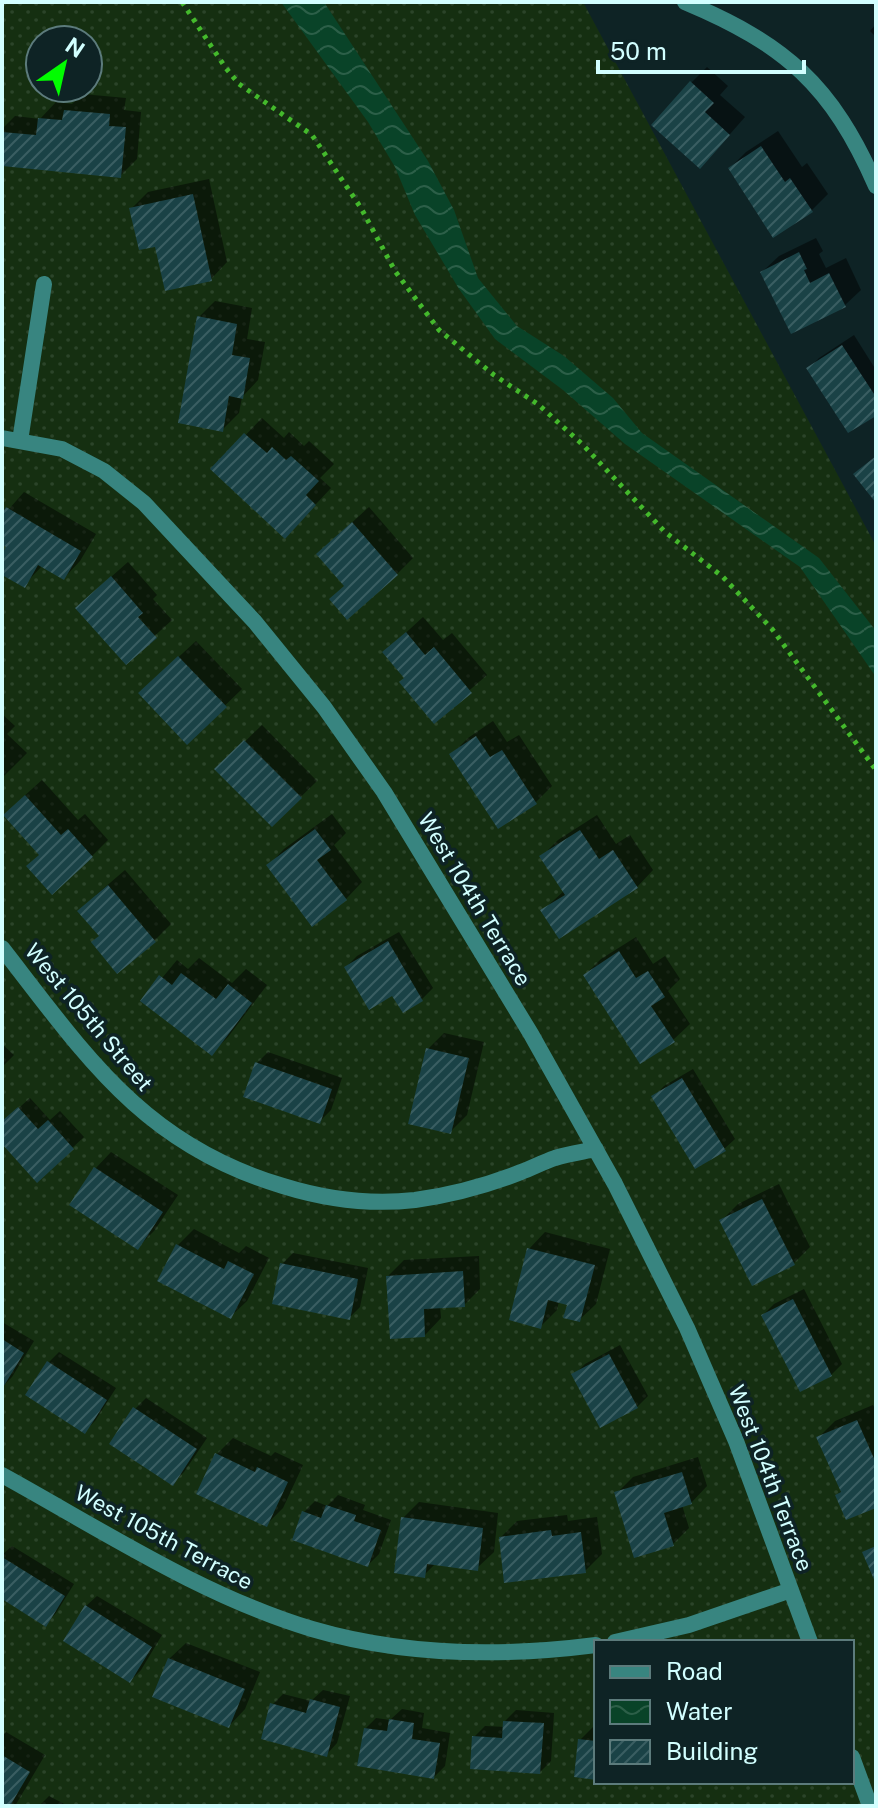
<svg xmlns="http://www.w3.org/2000/svg" width="878" height="1808" font-family="'Public Sans',sans-serif">
	<style>
		.grass { fill: url(#grass-dots); fill-rule: evenodd }
		.water { fill: url(#water-waves) }
		.shadow { fill: #0007 }
		.building { fill: url(#building-hatch) }
		.lines { fill: none; stroke-linecap: round; stroke-linejoin: round }
		.path { stroke: #44b92c; stroke-width: 5; stroke-dasharray: 4 6; stroke-linecap: butt }
		.minor { stroke: #388580; stroke-width: 16 }
		.labels { text-anchor: middle; dominant-baseline: central; stroke-width: 7; stroke-linejoin: round; paint-order: stroke }
		.street-label { font-size: 22px; fill: #d2ffff; stroke: #0e2325 }
	</style>
	<defs>
		<pattern id="grass-dots" width="8" height="8" patternUnits="userSpaceOnUse" patternTransform="scale(2)"><rect width="8" height="8" fill="#152f11"/><path d="M2 2h.1M6 6h.1" fill="none" stroke="#2b4429" stroke-width="1.8" stroke-linecap="round"/></pattern>
		<pattern id="water-waves" width="16" height="10" patternUnits="userSpaceOnUse" patternTransform="scale(2)"><rect width="16" height="10" fill="#094328"/><path d="M0 5q4-4 8 0t8 0" fill="none" stroke="#2c5f48"/></pattern>
		<pattern id="building-hatch" width="6" height="6" patternUnits="userSpaceOnUse" patternTransform="scale(2)"><rect width="6" height="6" fill="#1a4246"/><path d="M-1 1l2-2M0 6l6-6M5 7l2-2" fill="none" stroke="#3a5e62"/></pattern>
	</defs>
	<rect width="100%" height="100%" fill="#0e2325"/>
	<path class="grass" d="M2 2H583L876 546V1806H2ZM40 40H88V88H40ZM596 1642H852V1782H596Z"/>
	<path class="water" d="M281 2H324L428 161 454 210 478 278 517 326 564 356 613 398 642 433 819 558 876 631V677L800 567 625 444 563 390 495 339 459 289 415 215 395 167 368 122Z"/>
	<path class="shadow" d="M876 24V37L870 31Z
		M707 67 728 86 720 95 745 117 716 150 691 83Z
		M82 94 126 98 124 110 141 112 137 159 120 176 2 164V129L15 116 40 119 56 102 72 104Z
		M778 131 802 167 807 163 828 194 812 210 730 168 746 152Z
		M209 179 227 262 211 279 132 208 148 192Z
		M816 238 823 251 819 254 826 268 846 258 861 290 844 306 762 272 779 256Z
		M215 301 252 308 247 339 265 342 258 380 242 397 239 413 222 430 199 317Z
		M854 335 876 370V413L809 368 819 358Z
		M262 418 284 438 289 432 304 446 309 441 334 464 320 478 331 488 301 520 213 469Z
		M24 492 96 534 80 561 64 578 43 565 24 585 2 572V558L9 547 2 543V517Z
		M369 507 413 558 397 574 346 585 335 538Z
		M128 562 157 595 153 599 172 620 126 662 94 592Z
		M423 617 443 640 452 633 487 675 434 721 406 678 385 652Z
		M196 641 242 689 187 742 157 677Z
		M2 714 15 726 7 734 27 753 2 778Z
		M493 721 507 742 519 735 552 786 536 802 499 826 452 754 468 738Z
		M262 725 317 781 272 825 217 769Z
		M42 780 78 820 85 814 108 840 92 856 41 854 22 798Z
		M332 814 346 833 334 845 362 882 346 899 268 866 284 849Z
		M597 815 616 844 630 835 653 870 637 887 543 910 564 891 542 856 558 840Z
		M125 870 171 924 155 940 101 936 96 895Z
		M399 932 433 988 422 999 403 1011 393 994 346 967 357 956Z
		M636 937 653 964 665 956 680 979 668 991 690 1024 673 1040 585 975 601 959Z
		M199 958 232 983 246 969 267 985 228 1037 212 1053 143 1001 177 960 188 969Z
		M444 1033 484 1042 467 1115 451 1131 428 1049Z
		M2 1044 14 1055 2 1067Z
		M268 1052 342 1078 331 1110 320 1121 257 1063Z
		M693 1069 735 1139 724 1149 654 1097 664 1086Z
		M30 1098 50 1120 60 1111 84 1137 37 1180 2 1141V1123Z
		M111 1152 178 1195 154 1231 138 1247 95 1169Z
		M779 1184 810 1247 794 1263 721 1221 738 1204Z
		M194 1229 239 1253 246 1246 269 1258 247 1301 230 1317 178 1245Z
		M545 1232 610 1249 596 1304 579 1320 569 1303 559 1301 557 1310 541 1326 529 1249Z
		M293 1253 368 1268 360 1307 349 1318 282 1264Z
		M479 1256 480 1289 464 1305 440 1306 441 1318 425 1335 388 1276 404 1260Z
		M804 1289 842 1364 831 1375 763 1315 774 1304Z
		M2 1322 34 1341 12 1377 2 1387Z
		M620 1345 648 1396 637 1407 574 1375 585 1364Z
		M59 1352 116 1388 95 1421 84 1432 49 1362Z
		M146 1398 207 1438 184 1472 173 1483 135 1409Z
		M873 1405 876 1411V1505L837 1495 842 1490 819 1437 835 1421Z
		M233 1438 271 1456 275 1452 303 1465 283 1508 267 1524 217 1454Z
		M698 1457 707 1486 691 1503 682 1505 689 1528 672 1545 617 1493 633 1477Z
		M338 1495 365 1505 363 1510 391 1520 379 1554 368 1565 304 1512 315 1501 327 1506Z
		M419 1502 498 1513 494 1552 477 1568 436 1563 424 1575 403 1518Z
		M567 1515 568 1521 597 1517 602 1554 585 1571 501 1537 517 1521Z
		M12 1546 74 1584 56 1613 46 1624 2 1597V1555Z
		M97 1596 162 1635 141 1670 130 1681 86 1606Z
		M186 1643 260 1672 245 1709 229 1726 169 1659Z
		M323 1690 350 1696 337 1743 327 1754 272 1705 283 1694 311 1701Z
		M402 1709 424 1713 422 1728 450 1733 445 1766 434 1777 365 1729 376 1718 390 1720Z
		M516 1710 554 1713 551 1761 540 1772 474 1737 485 1726 505 1727V1721Z
		M596 1724V1778L580 1740Z
		M6 1732 45 1755 15 1806H2V1736Z
		M49 1796 68 1806H39Z"/>
	<path class="building" d="M690 81 714 103 705 112 730 135 700 169 651 125Z
		M64 110 110 114 109 126 126 127 121 178 2 166V132L36 135 38 118 62 120Z
		M761 146 785 182 790 178 813 212 773 238 728 168Z
		M193 194 212 281 165 291 155 247 139 250 129 208Z
		M799 252 807 269 804 270 810 283 829 273 846 307 791 334 760 272Z
		M197 316 237 324 232 355 250 358 243 399 229 396 223 432 178 423Z
		M842 345 876 397V416L848 433 806 368Z
		M244 433 267 453 272 447 286 460 291 456 319 481 306 495 316 505 285 539 210 469Z
		M876 456V503L853 474Z
		M6 507 81 551 64 580 38 565 25 588 2 575V554L6 547 2 545V513Z
		M352 522 398 575 347 620 329 599 344 586 316 554Z
		M111 576 143 613 138 617 157 638 126 665 75 608Z
		M406 632 425 655 434 647 472 693 434 724 399 682 404 678 382 652Z
		M178 656 227 707 187 745 138 693Z
		M476 736 490 757 502 750 537 804 498 829 449 754Z
		M244 740 302 798 272 827 214 769Z
		M25 795 61 835 68 829 93 857 52 895 26 866 39 855 3 815Z
		M315 829 331 850 317 860 347 900 312 927 266 865Z
		M580 830 599 859 613 850 638 888 559 939 540 910 565 895 539 856Z
		M108 885 156 942 117 974 91 942 99 936 77 911Z
		M388 941 423 1001 403 1013 392 996 369 1010 344 967Z
		M619 951 636 978 648 971 665 997 651 1006 675 1042 640 1064 583 975Z
		M181 973 216 999 228 984 252 1003 212 1056 140 1001 159 975 172 985Z
		M426 1048 469 1058 451 1134 408 1124Z
		M255 1062 332 1089 320 1124 243 1097Z
		M682 1078 726 1151 695 1169 651 1096Z
		M18 1107 38 1129 48 1120 74 1149 37 1183 2 1144V1121Z
		M94 1167 163 1212 138 1250 69 1205Z
		M762 1199 795 1265 752 1286 719 1220Z
		M176 1244 224 1269 228 1261 254 1274 231 1319 157 1281Z
		M527 1248 595 1265 580 1322 563 1318 567 1305 548 1300 541 1329 509 1320Z
		M280 1263 358 1279 350 1320 272 1304Z
		M463 1271 465 1307 424 1309 425 1337 390 1339 386 1276Z
		M793 1299 832 1376 800 1392 761 1315Z
		M2 1339 24 1353 2 1389Z
		M609 1354 638 1408 600 1428 571 1374Z
		M47 1361 107 1400 85 1434 25 1395Z
		M133 1407 197 1449 173 1486 109 1444Z
		M857 1420 876 1463V1508L846 1520 835 1495 841 1492 816 1437Z
		M215 1453 255 1472 257 1467 288 1482 267 1527 196 1494Z
		M682 1472 692 1504 664 1513 674 1546 634 1558 614 1492Z
		M326 1505 356 1515 354 1521 381 1530 368 1567 292 1540 302 1511 321 1518Z
		M401 1517 483 1528 478 1571 427 1564 425 1578 394 1573Z
		M551 1530 552 1536 581 1532 586 1573 504 1583 499 1537Z
		M876 1546V1584L862 1552Z
		M2 1557 65 1596 46 1627 2 1599Z
		M85 1605 152 1647 130 1683 63 1641Z
		M168 1658 245 1689 229 1728 152 1697Z
		M310 1699 340 1707 327 1757 261 1739 270 1703 306 1713Z
		M389 1719 414 1723 412 1739 440 1743 434 1779 357 1766 364 1728 387 1731Z
		M503 1721 544 1723 540 1774 470 1769 472 1736 502 1738Z
		M578 1739 596 1741V1780L574 1777Z
		M2 1755 30 1772 10 1806H2Z"/>
	<g class="lines">
		<path class="path" d="M182 2 225 67 239 84 312 135 361 208 395 271 439 330 494 375 539 405 583 445 665 532 723 577 772 629 876 770"/>
		<path class="minor" d="M685 2C785 44 832 85 876 186
			M2 438 62 449 104 471 144 503 255 622 324 707 384 792 531 1034 615 1184 687 1328 736 1441 810 1642
			M20 441 44 284
			M2 948C86 1056 144 1145 283 1186 325 1199 371 1205 415 1200 450 1195 488 1185 521 1172 532 1168 543 1162 555 1158 568 1154 582 1152 596 1149
			M2 1475C102 1530 202 1596 312 1629 404 1656 502 1657 596 1645
			M615 1642 689 1625 791 1590
			M852 1757 870 1806"/>
	</g>
	<g class="labels">
		<g class="street-label">
			<text transform="translate(475 899) rotate(59)">West 104th Terrace</text>
			<text transform="translate(89 1017) rotate(50)">West 105th Street</text>
			<text transform="translate(771 1478) rotate(69)">West 104th Terrace</text>
			<text transform="translate(164 1537) rotate(28)">West 105th Terrace</text>
		</g>
	</g>
	<rect width="878" height="1808" fill="none" stroke="#d2ffff" stroke-width="8"/>
	<rect x="594" y="1640" width="260" height="144" fill="#0e2325" stroke="#5c7b7c" stroke-width="2"/>
	<rect x="610" y="1666" width="40" height="12" fill="#388580" stroke="#5c7b7c" stroke-width="2"/>
	<text x="666" y="1680" font-size="24" fill="#d2ffff">Road</text>
	<rect x="610" y="1700" width="40" height="24" fill="url(#water-waves)" stroke="#5c7b7c" stroke-width="2"/>
	<text x="666" y="1720" font-size="24" fill="#d2ffff">Water</text>
	<rect x="610" y="1740" width="40" height="24" fill="url(#building-hatch)" stroke="#5c7b7c" stroke-width="2"/>
	<text x="666" y="1760" font-size="24" fill="#d2ffff">Building</text>
	<g transform="translate(64 64) rotate(34)"><circle r="38" fill="#0e2325" stroke="#5c7b7c" stroke-width="2"/>
	<path d="M0-6L14 30L0 20L-14 30Z" fill="#01fd00"/>
	<text y="-12" font-size="22" font-weight="bold" text-anchor="middle" fill="#d2ffff">N</text>
	</g>
	<path d="M598 60v12h206v-12" fill="none" stroke="#d2ffff" stroke-width="4"/>
	<text x="610" y="60" font-size="24" fill="#d2ffff" stroke="#0e2325" stroke-width="6" paint-order="stroke">50 m</text>
</svg>
